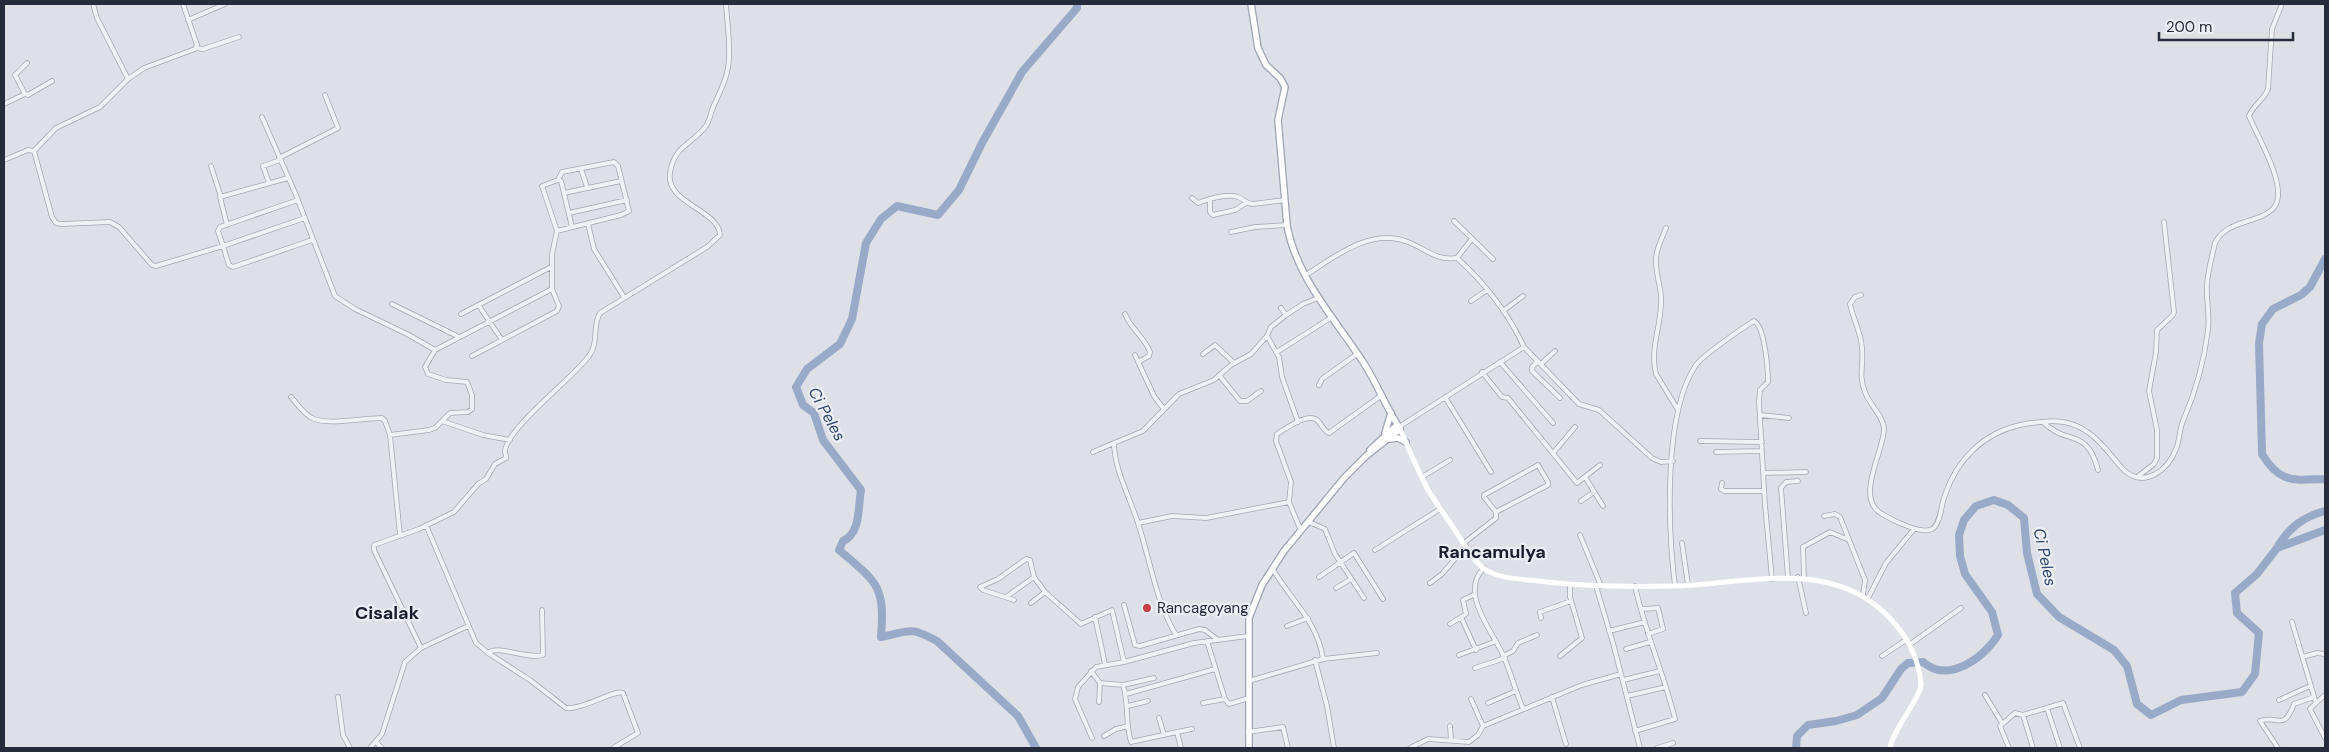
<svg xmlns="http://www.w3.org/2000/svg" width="2329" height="752" font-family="'DM Sans',sans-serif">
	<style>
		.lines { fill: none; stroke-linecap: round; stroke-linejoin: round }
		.river { stroke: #98aac7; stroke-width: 8 }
		.minor-casing { stroke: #a3a6b1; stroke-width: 5.5 }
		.primary-casing { stroke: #9ca3b2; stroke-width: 8 }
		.minor { stroke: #f0f1f5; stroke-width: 4 }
		.secondary { stroke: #fff; stroke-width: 5 }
		.primary { stroke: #fff; stroke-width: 5.5 }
		.poi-dot { fill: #cc4147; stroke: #eceff5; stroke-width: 2 }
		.labels { text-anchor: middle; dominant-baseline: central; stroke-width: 4.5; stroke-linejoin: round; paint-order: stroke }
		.poi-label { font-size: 15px; fill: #272c3d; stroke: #eceff5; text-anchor: start }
		.water-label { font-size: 16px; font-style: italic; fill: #314771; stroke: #eceff5 }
		.quarter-label { font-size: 18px; font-weight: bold; fill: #191e2e; stroke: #eceff5 }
	</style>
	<rect width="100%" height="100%" fill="#dde0e7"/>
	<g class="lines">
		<path class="river" d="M2325 259 2310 287 2301 295 2273 309 2262 324 2259 343 2262 454C2280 484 2294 480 2325 479
			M2277 548C2288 528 2303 517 2325 511
			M1036 748 1018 716 937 641C909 626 911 631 881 637 885 586 878 583 839 550L843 541C861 533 858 506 861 490L823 440 814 413 803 405 796 387 807 369 840 344 852 319 866 243 881 219 897 206 938 215 959 190 982 143 1022 72 1077 8V4
			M1796 748 1797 736 1808 725 1836 721 1857 715 1882 698 1901 669 1908 663 1923 662C1948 684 1984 658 1998 635L1992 612 1965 574 1960 556 1959 535 1964 520 1976 506 1994 500 2008 505 2024 518 2027 553 2037 594 2059 617 2114 650 2127 666 2137 704 2151 715 2181 700 2242 692 2255 674 2259 633 2237 613 2235 593 2257 574 2277 548 2325 530"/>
		<g class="minor-casing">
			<path id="minor" d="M93 4 97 18 128 79
				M188 20 225 4
				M196 48 203 49 239 37
				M25 94 28 95 52 81
				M4 104 25 94 15 75 27 63
				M262 117 296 195 335 296 355 309 407 334 435 350
				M34 151 56 128 100 107 128 79 144 68 195 49 197 45 183 4
				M279 158 338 128 325 95
				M4 160 28 150 34 151 52 217 56 223 62 224 110 222 119 227 152 265 156 266 223 246 229 265 233 267 312 240
				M211 166 221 197
				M581 169 587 187
				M269 183 263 166 280 160
				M564 193 621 181
				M1192 198 1198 203C1209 199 1226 193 1238 197 1244 199 1246 204 1253 204L1285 200
				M1210 199V212L1213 215 1235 210 1246 203
				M298 200 220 227 218 231 223 246 305 218
				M569 213 627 200
				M1454 221 1493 259
				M588 224 594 249 624 297
				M227 225 220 197 288 178
				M1666 228C1662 238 1657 247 1656 258 1655 270 1660 284 1661 296 1663 323 1649 347 1656 374L1678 410
				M557 231 542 186 558 180 561 181 572 227
				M1231 232 1255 227 1287 225
				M1457 258 1471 240
				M1306 275C1334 257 1371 227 1408 242 1426 249 1436 261 1457 258 1484 282 1509 314 1524 347L1402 425 1400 429
				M1861 295 1855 297 1850 304C1853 319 1861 332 1862 348 1864 365 1858 375 1865 392 1869 404 1884 417 1884 429 1884 451 1854 499 1882 514 1892 520 1922 535 1932 529 1941 524 1941 504 1945 495 1957 459 1984 433 2020 425 2055 418 2078 418 2103 446 2111 454 2117 464 2125 471 2145 488 2168 470 2176 449 2180 440 2179 430 2183 421 2196 391 2204 362 2208 330 2210 316 2206 299 2207 284 2208 270 2212 257 2215 243 2221 231 2232 226 2245 222 2255 219 2269 215 2275 206 2288 186 2257 136 2249 116 2253 105 2264 100 2268 89L2272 29 2282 4
				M1471 301 1487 290
				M392 304 459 337
				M479 306 502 340
				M1503 311 1523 296
				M461 314 551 267
				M1125 314C1131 329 1145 338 1150 352L1149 356 1138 362
				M1286 315 1303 304 1318 298
				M1267 336 1279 357 1282 377 1298 422
				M1524 347 1579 404 1599 410 1652 458 1661 462 1673 461
				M1277 352 1332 317
				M1203 354 1215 345 1234 363
				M1135 355 1154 396 1163 408
				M472 356 557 311 559 306 552 289
				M1500 362 1553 423
				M1537 362 1532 367V371L1560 398
				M1541 364 1555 351
				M1482 372 1502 397 1508 398 1577 483 1600 465
				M1219 375 1240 401H1247L1261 391
				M1319 385 1322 379 1357 354
				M291 397C297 404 305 416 314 419 331 425 364 418 382 418L385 421 390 435
				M1445 397 1491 472
				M1760 415 1789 418
				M442 421 483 435 510 440
				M2043 422C2067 446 2087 427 2098 470
				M1700 441 1762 442
				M1093 452 1114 443
				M1554 452 1575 427
				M1716 452 1762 451
				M1763 473 1806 472
				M1422 477 1450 460
				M1585 477 1603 506
				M2137 477 2154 464 2157 458V430L2149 391 2156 352 2157 330 2173 315 2174 312 2164 222
				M1722 483 1721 489 1724 491H1764
				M1581 501 1594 492
				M1289 502 1301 531
				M1824 516 1835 514 1840 517 1865 580 1863 595
				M1309 522 1325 529 1335 554 1364 598
				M1138 523 1172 516 1206 518 1289 502 1291 482 1276 441 1277 434C1287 428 1310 410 1319 422 1323 427 1324 431 1329 433L1382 395
				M426 525 476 643 488 653 530 680 566 708C583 710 615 689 623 693L638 733 613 748
				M400 535 390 435 429 430 435 428 450 413 468 412 472 409V395L467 382 446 380 428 374 425 367 435 350 552 289V254L557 231 621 215 629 211 618 166 614 162 562 172 558 180
				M1580 535 1601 586
				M1464 543 1496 518V512L1484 497V495L1538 465 1548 482V485L1496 512
				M1682 543 1688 585
				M1375 550 1440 509
				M1484 568C1458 593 1494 633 1504 657 1511 674 1516 692 1523 709
				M1319 577 1354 553 1383 599
				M1798 577 1806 613
				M1788 578 1781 488 1786 482 1798 481
				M1804 578 1803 547 1830 532 1849 540
				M1430 583 1442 574 1466 546
				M1596 586 1613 643 1640 748
				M1635 586C1645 632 1664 674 1675 719L1635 731
				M1675 586C1668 529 1663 413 1696 365 1702 356 1744 327 1754 321 1765 326 1768 371 1768 382L1760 390 1759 402 1765 505 1772 579
				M1336 588 1351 579
				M1006 597 1034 577 1045 592 1081 624 1112 610 1124 662
				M1868 598 1886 563 1914 529
				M1014 600 983 590 980 587 998 579 1026 559 1030 560 1034 577
				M1031 603 1045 592
				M1124 605 1135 645 1140 646 1199 629 1205 630 1218 640
				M1641 609 1658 608 1663 629 1648 634
				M1095 617 1105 664
				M1461 617 1476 650
				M1541 618 1540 612 1571 601
				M2292 622 2316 703 2310 709 2325 738
				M1450 624 1466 614 1463 600 1475 594
				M1287 626 1308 618
				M1609 631 1645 622
				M1176 635C1155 600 1150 558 1137 520 1129 496 1114 468 1114 443L1143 431 1179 394 1214 380 1231 365 1251 354 1267 336 1271 327 1286 315 1281 308
				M1207 641 1225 699
				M1909 645 1961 608
				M421 648 468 626
				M1626 649 1650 642
				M488 653C497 644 528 660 543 655L542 610
				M1459 655 1494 642
				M1503 656 1513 651 1518 643 1537 635
				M1560 656 1582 638 1570 597V585
				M1882 656 1906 640
				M2303 657 2317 653 2325 654
				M1323 659 1377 653
				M1315 660 1327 706 1334 748
				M1475 668 1505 658
				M1091 671 1100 683 1123 685C1129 704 1125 723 1131 742L1177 732 1181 748
				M1623 680 1660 671
				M1249 681 1323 659C1318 622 1290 599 1272 568
				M1123 685 1154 678
				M1126 694 1215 669
				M1985 695 2002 723
				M1627 696 1666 687
				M338 697 343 735 350 748
				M1552 697 1566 744
				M1471 699 1483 726
				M2279 700 2310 686
				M1099 702 1100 683
				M1203 703 1225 699 1229 704 1249 698
				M1488 703 1516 691
				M2316 703 2325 695
				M1128 706 1148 701
				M2047 708 2060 748
				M2023 715 2033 748
				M1159 718 1164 735
				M1450 726 1451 740
				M1177 732 1192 729
				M1248 732 1283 727 1288 748
				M1104 736 1116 729 1128 726
				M1092 738 1075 699 1078 687 1096 667 1124 662 1194 643 1248 636
				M376 742 382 748
				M370 748 382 734 405 662 421 648 374 550V545L419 529 454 512 478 484 486 479 495 464 506 458C506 455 505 453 505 451 506 429 574 377 589 356 599 343 592 326 600 313L707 247 720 235C719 210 665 203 670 173 674 145 693 144 706 126 710 120 711 111 714 105 721 90 729 74 729 57 730 40 727 21 726 4
				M1410 748 1428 739 1469 742 1478 735 1483 726 1582 685 1621 674
				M1657 748 1673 743
				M2009 748 2000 726 2015 713 2023 715 2063 703 2080 748
				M2278 748 2260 721C2278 714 2283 733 2294 704L2314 697"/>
		</g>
		<g class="primary-casing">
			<path id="primary" d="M1385 433 1391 413
				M1390 439 1398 438 1406 442
				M1370 450 1397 425
				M1249 748V618L1262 585 1284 551 1344 478 1366 456 1400 429C1387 409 1378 386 1365 365 1337 321 1296 278 1287 225L1278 120 1285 87 1280 78 1266 65 1258 48 1251 4"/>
		</g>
		<use href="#minor" class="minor"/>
		<path class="secondary" d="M1400 429C1409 449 1417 469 1427 488 1436 504 1448 519 1458 535 1466 547 1474 562 1486 570 1500 579 1522 579 1538 581 1584 587 1630 587 1677 586 1754 583 1839 556 1896 625 1909 640 1920 664 1921 684 1921 698 1893 729 1890 748"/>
		<use href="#primary" class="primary"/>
	</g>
	<circle class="poi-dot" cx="1147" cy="608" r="5"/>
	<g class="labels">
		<g class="poi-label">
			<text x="1157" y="608">Rancagoyang</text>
		</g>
		<g class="water-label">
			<text transform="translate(827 414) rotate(61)">Ci Peles</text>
			<text transform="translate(2045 557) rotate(78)">Ci Peles</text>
		</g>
		<g class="quarter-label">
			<text x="1492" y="552">Rancamulya</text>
			<text x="387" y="613">Cisalak</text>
		</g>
	</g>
	<rect width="2329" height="752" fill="none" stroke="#272c3d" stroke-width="10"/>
	<path d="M2159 32v8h134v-8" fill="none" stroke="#272c3d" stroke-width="2.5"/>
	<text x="2166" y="32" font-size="15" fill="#272c3d" stroke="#eceff5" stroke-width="4" paint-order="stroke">200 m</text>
</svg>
